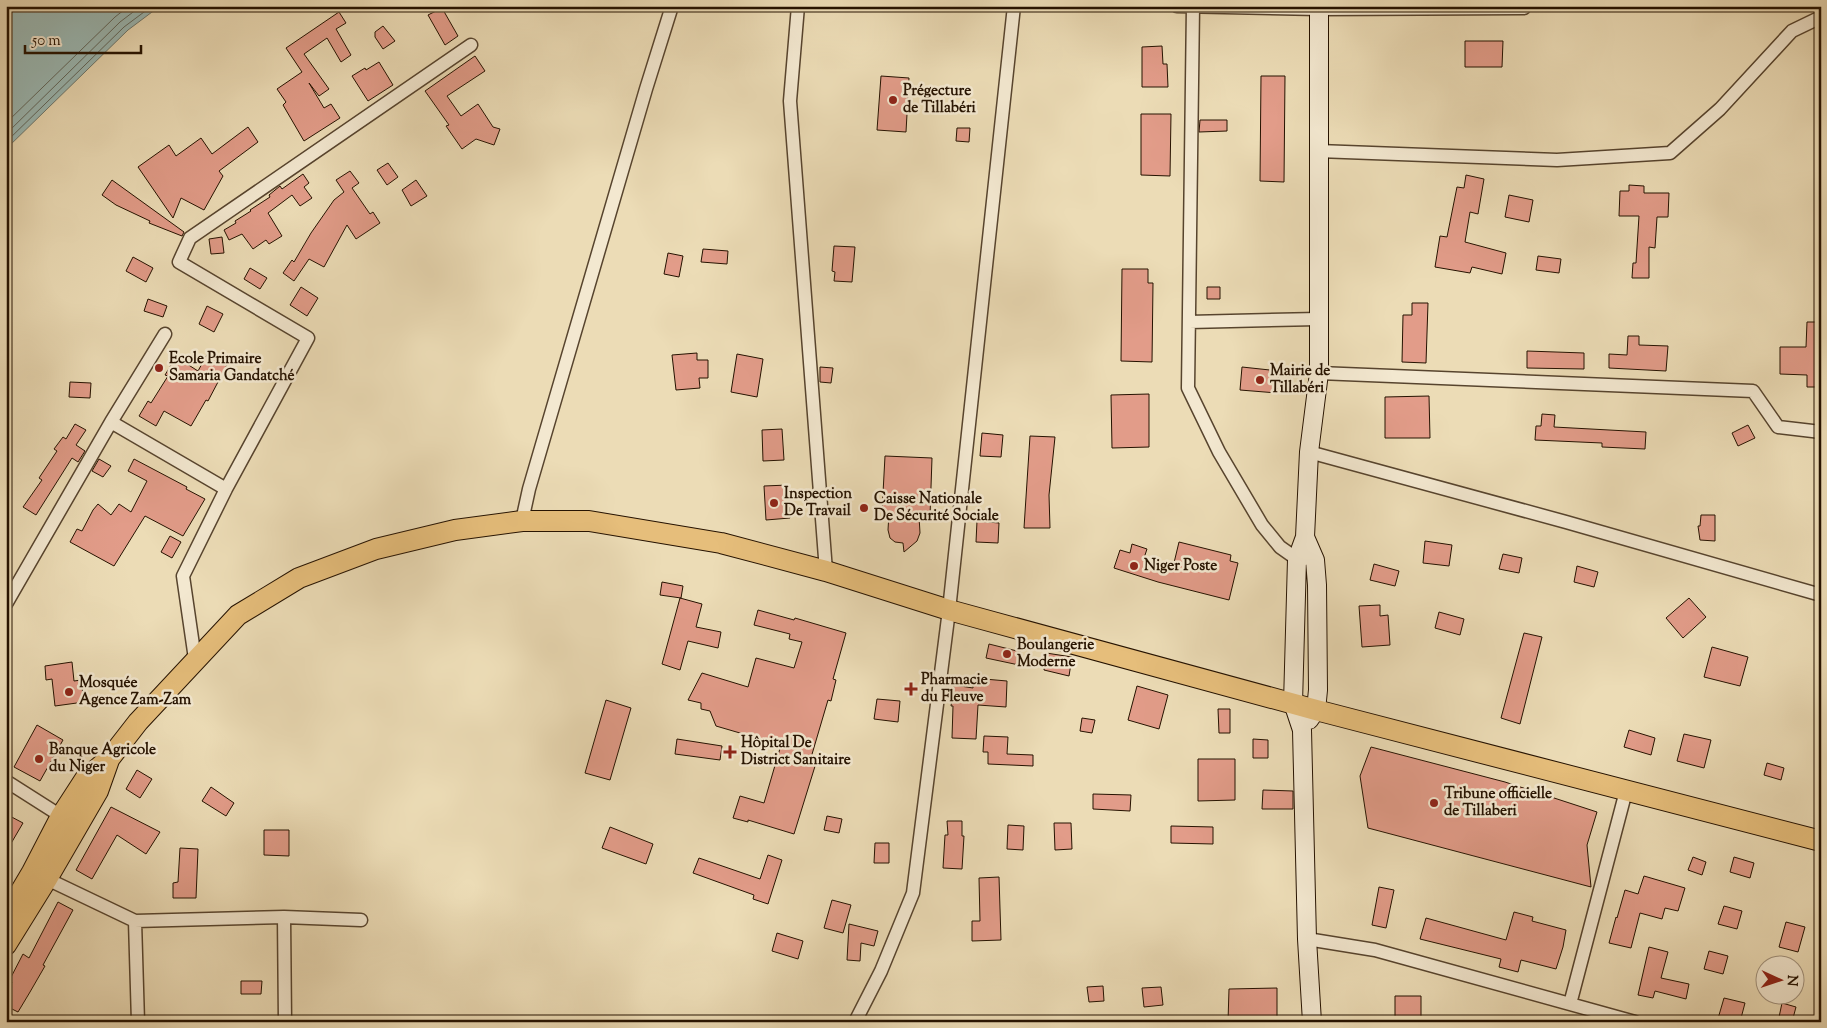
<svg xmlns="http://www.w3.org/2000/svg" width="1827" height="1028" font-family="'Sorts Mill Goudy',serif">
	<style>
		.water { fill: #9bbab6; stroke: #6c776d }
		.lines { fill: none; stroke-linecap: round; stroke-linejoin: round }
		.shore { stroke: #60665b; stroke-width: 1 }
		.building { fill: #e29c89; stroke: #251200 }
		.street-casing { stroke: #57442e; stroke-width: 15 }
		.secondary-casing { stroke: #251200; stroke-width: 20 }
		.primary-casing { stroke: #251200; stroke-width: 22 }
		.street { stroke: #f3e8d0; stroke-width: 12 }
		.secondary { stroke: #f3e8d0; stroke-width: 18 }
		.primary { stroke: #e6be7b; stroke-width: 20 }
		.poi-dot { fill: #8f2418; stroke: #f3e8d0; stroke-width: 2 }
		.labels { text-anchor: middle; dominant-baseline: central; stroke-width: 5; stroke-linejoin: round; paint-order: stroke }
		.poi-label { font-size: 15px; font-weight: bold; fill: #251200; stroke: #f3e8d0; text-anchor: start }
	</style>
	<rect width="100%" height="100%" fill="#ecdcb6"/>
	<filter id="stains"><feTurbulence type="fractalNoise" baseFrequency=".004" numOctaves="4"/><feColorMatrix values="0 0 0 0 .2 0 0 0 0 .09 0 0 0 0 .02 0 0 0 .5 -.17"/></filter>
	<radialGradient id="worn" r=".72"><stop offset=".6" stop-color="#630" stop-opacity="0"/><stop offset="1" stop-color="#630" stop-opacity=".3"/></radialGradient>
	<path class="water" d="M6 6H160L128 30 6 149Z"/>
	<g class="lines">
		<path class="shore" d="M6 123 115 17 129 6
			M6 134 120 22 141 6
			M6 142 124 27 152 6"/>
	</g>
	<path class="building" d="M442 8 458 36 445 45 428 15Z
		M339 12 346 23 336 29 351 55 341 62 327 38 304 54 329 89 319 96 309 83 324 108 331 104 340 118 304 141 283 105 286 102 277 89 302 72 286 48Z
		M383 26 395 41 383 49 375 37V32Z
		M1465 41H1503L1502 67H1465Z
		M1162 46 1163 64H1167L1168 87H1142V47Z
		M475 56 485 71 447 96 461 116 478 104 493 127 500 129 494 145 476 139 462 149 446 126 449 125 425 91Z
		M379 62 393 85 368 101 352 76 365 68 366 70Z
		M881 76 909 78 906 132 877 130Z
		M1261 76H1285L1284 182 1260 181Z
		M1141 114H1171L1170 176 1141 175Z
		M1200 120H1227V131L1199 132Z
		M248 127 258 142 219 171 223 176 204 210 181 198 173 218 138 167 169 145 176 156 201 138 212 154Z
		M957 128H970L969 142 956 141Z
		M388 163 398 177 387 185 377 170Z
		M350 171 359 183 352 188 370 214 373 212 380 223 356 239 347 225 324 267 309 259 294 281 283 273 292 260 294 262 311 233 334 200 344 192 336 180Z
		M303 174 309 183 304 187 312 198 300 206 292 195 268 213 282 236 269 244 266 240 253 249 242 234 229 240 224 230 236 223 235 221 251 211 250 210 270 197 269 195 280 186 282 189Z
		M1466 175 1484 179 1478 214 1470 212 1465 242 1506 253 1502 274 1472 267 1470 273 1435 267 1440 236 1447 237 1457 187 1464 188Z
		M112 180 184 232 182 236 149 223 150 221 116 205 102 195Z
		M416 180 427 196 411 206 402 190Z
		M1629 185 1644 186V193H1669L1668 217H1657L1655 248 1649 247V278H1632L1633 263H1636L1639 216H1619L1620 191H1629Z
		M1509 195 1533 200 1529 222 1505 217Z
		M222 237 224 253 211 254 209 239Z
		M834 246 855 247 852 282 834 281 835 272 832 271Z
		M703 249 728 251 727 264 701 262Z
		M668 253 683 256 679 277 664 274Z
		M1538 256 1561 259 1559 273 1536 270Z
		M133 257 153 268 146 282 126 271Z
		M250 268 267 278 260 289 244 279Z
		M1122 269H1148V283H1153L1152 362 1121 361Z
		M301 287 318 298 307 316 290 305Z
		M1207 287H1220V299H1207Z
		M148 299 167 306 163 317 144 311Z
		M1412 303H1428L1426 363 1402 362 1403 315H1412Z
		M207 306 223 314 214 332 199 324Z
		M1807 322H1821V387H1807V375L1780 374V347H1806Z
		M1628 336H1639V345L1668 346 1666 371 1609 368V354L1627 355Z
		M1527 351 1584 353V369L1527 368Z
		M208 353 228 363 208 401 206 400 191 426 164 411 156 426 139 416 148 401 151 403 168 376 165 375 176 357 198 371Z
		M697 353V360H708V378H699L700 388 676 390 672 355Z
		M737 354 763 359 757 397 731 392Z
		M820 367 833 368 831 383 820 382Z
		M1242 367 1279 371 1277 393 1240 390Z
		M70 382 91 383 90 398 69 397Z
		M1149 394V447L1112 448 1111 395Z
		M1429 396 1430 438H1385V397Z
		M1542 414 1555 415 1554 427 1646 432 1645 449 1602 447V443L1535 440 1536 426H1541Z
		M75 424 86 430 76 445 85 451 78 462 72 458 36 515 23 507 42 480 39 478 57 451 54 449 63 437 66 439Z
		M1748 425 1755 438 1738 446 1732 433Z
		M782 429 784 460 763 461 762 430Z
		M982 433 1003 435 1001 457 980 456Z
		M1030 436 1055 437 1049 495 1050 528H1024Z
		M885 456 932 458 930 516H919L920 533 917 541 904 552 903 543 895 542 890 538 888 530 889 513 882 512Z
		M99 459 111 466 103 477 92 471Z
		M134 459 187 487 186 489 205 499 183 536 145 516 114 566 70 542 77 529 82 531 93 510 98 504 111 515 119 504 131 512 147 481 128 471Z
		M788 485 790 518 766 520 764 486Z
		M1701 515H1715V541L1700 540 1698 526H1700Z
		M977 521 999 523 998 543 976 542Z
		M170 536 181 542 172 558 161 552Z
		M1425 541 1452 545 1449 566 1423 563Z
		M1179 542 1231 555 1230 561 1238 563 1229 600 1158 582 1114 568 1120 550 1130 553 1132 544 1147 549 1144 558 1173 567Z
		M1503 554 1522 558 1519 573 1499 569Z
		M1374 564 1399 571 1395 586 1370 580Z
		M1577 566 1598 572 1594 587 1574 582Z
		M662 582 683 586 681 598 660 595Z
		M680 598 702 604 696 627 721 632 718 648 688 641 680 670 662 664Z
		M1689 598 1706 617 1683 638 1666 618Z
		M1380 605V616L1388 615 1390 645 1362 647 1359 606Z
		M758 610 794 620 795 618 846 633 833 679 836 680 831 701 828 700 810 761 816 763 794 834 748 820V822L733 818 740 796 764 803 781 745 716 726 710 711 701 709V703L688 700 702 673 748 687 756 658 794 668 802 642 789 639 790 634 754 625Z
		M1439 612 1464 619 1460 635 1435 628Z
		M1524 633 1542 637 1520 724 1501 718Z
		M989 644 1021 652 1019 665 986 658Z
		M1712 647 1748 657 1740 686 1704 677Z
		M1046 653 1072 657 1069 676 1044 670Z
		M72 662 74 681 81 680 84 702 55 706 52 679 46 680 45 666Z
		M973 678 1007 681 1006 707 978 705 976 739 952 738 953 706H951L954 685 973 688Z
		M1137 686 1168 695 1159 729 1128 720Z
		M877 699 900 701 898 722 874 719Z
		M606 700 631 708 610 780 585 773Z
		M1218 709H1230V733H1219Z
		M1082 718 1095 720 1092 733 1080 731Z
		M37 725 63 740 40 781 14 767Z
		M1629 730 1655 738 1651 755 1624 747Z
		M1684 734 1711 740 1704 768 1677 761Z
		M984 736 1008 737 1007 754 1033 755V766L988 764V752H983Z
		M677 739 722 746 720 760 675 754Z
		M1253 739 1268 740V758H1253Z
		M1371 747 1505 782 1597 812 1587 845 1591 887 1368 828 1360 776Z
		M1198 759H1235V800L1198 801Z
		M1767 763 1784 768 1781 780 1764 775Z
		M137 770 152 779 140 798 126 789Z
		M211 787 234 803 226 816 202 801Z
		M1263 790 1293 791V809H1262Z
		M1093 794 1131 795 1130 811 1093 809Z
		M111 807 160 832 146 854 117 835 92 879 76 870Z
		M6 814 23 823 6 852Z
		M827 816 842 819 839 833 824 830Z
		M947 821H962V836H964L962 869 943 868 945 835H948Z
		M1054 823H1071L1072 849 1055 850Z
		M1008 825 1024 826 1023 850 1007 849Z
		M1171 826 1213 827V844L1171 843Z
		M610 827 653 844 646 864 602 848Z
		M264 830H289V856L264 855Z
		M875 843H889V863H874Z
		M180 848 198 849 196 898H173V883L178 882Z
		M768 855 782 860 768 904 753 899 754 895 693 873 699 858 760 879Z
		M1693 857 1706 862 1702 875 1688 870Z
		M1734 857 1754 863 1750 878 1730 872Z
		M1644 876 1685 888 1678 911 1665 908 1662 919 1640 913 1631 948 1609 943 1616 917 1617 918 1625 890 1638 894Z
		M999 877 1001 940 972 941V921H980L979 878Z
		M1379 887 1394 890 1386 928 1372 925Z
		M832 900 851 905 843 933 824 928Z
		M58 902 73 910 43 965 45 966 30 992 18 1012 6 1006V993L12 982 9 981 23 954 29 958Z
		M1724 906 1742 911 1737 929 1718 924Z
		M1514 912 1533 917 1532 921 1566 930 1563 947 1556 969 1521 960 1518 972 1499 967 1501 959 1420 939 1426 918 1506 940Z
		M1786 922 1805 927 1798 952 1779 947Z
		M849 924 878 931 874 946 861 943 860 961 847 960Z
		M777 933 803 941 798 959 772 951Z
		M1649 947 1668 952 1661 978 1689 984 1686 999 1655 991 1653 998 1638 995Z
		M1709 951 1728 956 1723 974 1704 969Z
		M241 981H262L261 994H241Z
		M1103 986 1104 1001 1089 1002 1087 987Z
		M1161 987 1163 1005 1144 1007 1142 988Z
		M1277 988V1022H1228L1229 989Z
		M1395 996H1421V1022H1395Z
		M1724 998 1745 1003 1740 1022H1717Z
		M1782 1003 1796 1007 1792 1022H1778Z"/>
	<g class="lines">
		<g class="street-casing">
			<path id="street" d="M798 6 790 101 826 571
				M1177 6 1319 9 1524 8
				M1193 6 1188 388 1219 452 1262 525 1280 547 1297 559H1305
				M1318 151 1557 160 1670 153 1720 109 1792 31 1821 17
				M1189 322 1318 319
				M1319 373 1753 391 1778 427 1821 432
				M111 422 226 489
				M1309 452 1566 522 1821 595
				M522 521 529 489 646 89 672 6
				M6 604 111 422 165 334
				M195 659 183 576 226 489 308 338 179 262 190 238 471 45
				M6 781 61 816
				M47 879 135 921 284 917 361 920
				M284 917 285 1022
				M135 921 138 1022
				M1307 939 1375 950 1635 1022
				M1570 1004 1626 791
				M855 1022 881 971 913 893 949 610 1014 6"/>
		</g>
		<g class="secondary-casing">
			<path id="secondary" d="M1305 537 1315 560 1317 585 1318 690 1316 710 1309 720
				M1312 1022 1307 939 1302 730 1293 703 1297 559 1305 537 1309 452 1319 373V9"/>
		</g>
		<g class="primary-casing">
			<path id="primary" d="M6 916 32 872 61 816 85 779 110 758 138 722 238 615 299 578 376 549 455 530 522 521H589L721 543 826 571 949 610 1316 710 1821 841
				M6 945 47 879 98 791 109 760"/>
		</g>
		<use href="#street" class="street"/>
		<use href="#secondary" class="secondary"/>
		<use href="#primary" class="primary"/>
	</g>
	<g class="poi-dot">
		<circle cx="893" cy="100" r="5"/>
		<circle cx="159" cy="368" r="5"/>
		<circle cx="1260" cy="380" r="5"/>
		<circle cx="774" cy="503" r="5"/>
		<circle cx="864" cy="508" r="5"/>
		<circle cx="1134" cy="566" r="5"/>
		<circle cx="1007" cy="654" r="5"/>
		<path d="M908.5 681.5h5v5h5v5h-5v5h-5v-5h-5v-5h5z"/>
		<circle cx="69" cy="692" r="5"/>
		<path d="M727.5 744.5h5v5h5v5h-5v5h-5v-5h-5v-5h5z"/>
		<circle cx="39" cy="759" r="5"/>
		<circle cx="1434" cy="803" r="5"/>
	</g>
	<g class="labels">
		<g class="poi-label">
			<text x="903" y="91">Prégecture<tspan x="903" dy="17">de Tillabéri</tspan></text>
			<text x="169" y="359">Ecole Primaire<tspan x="169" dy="17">Samaria Gandatché</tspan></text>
			<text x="1270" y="371">Mairie de<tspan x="1270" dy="17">Tillabéri</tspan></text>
			<text x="784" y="494">Inspection<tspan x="784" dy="17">De Travail</tspan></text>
			<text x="874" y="499">Caisse Nationale<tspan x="874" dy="17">De Sécurité Sociale</tspan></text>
			<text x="1144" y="566">Niger Poste</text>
			<text x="1017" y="645">Boulangerie<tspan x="1017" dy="17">Moderne</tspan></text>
			<text x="921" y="680">Pharmacie<tspan x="921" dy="17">du Fleuve</tspan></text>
			<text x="79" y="683">Mosquée<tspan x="79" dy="17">Agence Zam-Zam</tspan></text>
			<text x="741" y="743">Hôpital De<tspan x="741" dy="17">District Sanitaire</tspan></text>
			<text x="49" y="750">Banque Agricole<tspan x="49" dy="17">du Niger</tspan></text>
			<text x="1444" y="794">Tribune officielle<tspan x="1444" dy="17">de Tillaberi</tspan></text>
		</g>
	</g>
	<rect width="1827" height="1028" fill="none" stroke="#ecdcb6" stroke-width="25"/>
	<rect x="8" y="8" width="1812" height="1013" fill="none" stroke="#251200" stroke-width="2.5"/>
	<rect x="12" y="12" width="1802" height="1003" fill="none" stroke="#251200"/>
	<g transform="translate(1780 980) rotate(93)"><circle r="24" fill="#f3e8d0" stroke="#a1927d"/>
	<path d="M0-4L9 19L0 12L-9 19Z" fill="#8f2418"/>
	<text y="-8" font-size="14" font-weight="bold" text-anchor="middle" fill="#251200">N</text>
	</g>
	<path d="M25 45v8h116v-8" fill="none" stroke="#251200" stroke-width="2.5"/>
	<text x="32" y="45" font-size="15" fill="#251200" stroke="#f3e8d0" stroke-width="4" paint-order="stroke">50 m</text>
	<rect width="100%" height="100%" filter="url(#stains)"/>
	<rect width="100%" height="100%" fill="url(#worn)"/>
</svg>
